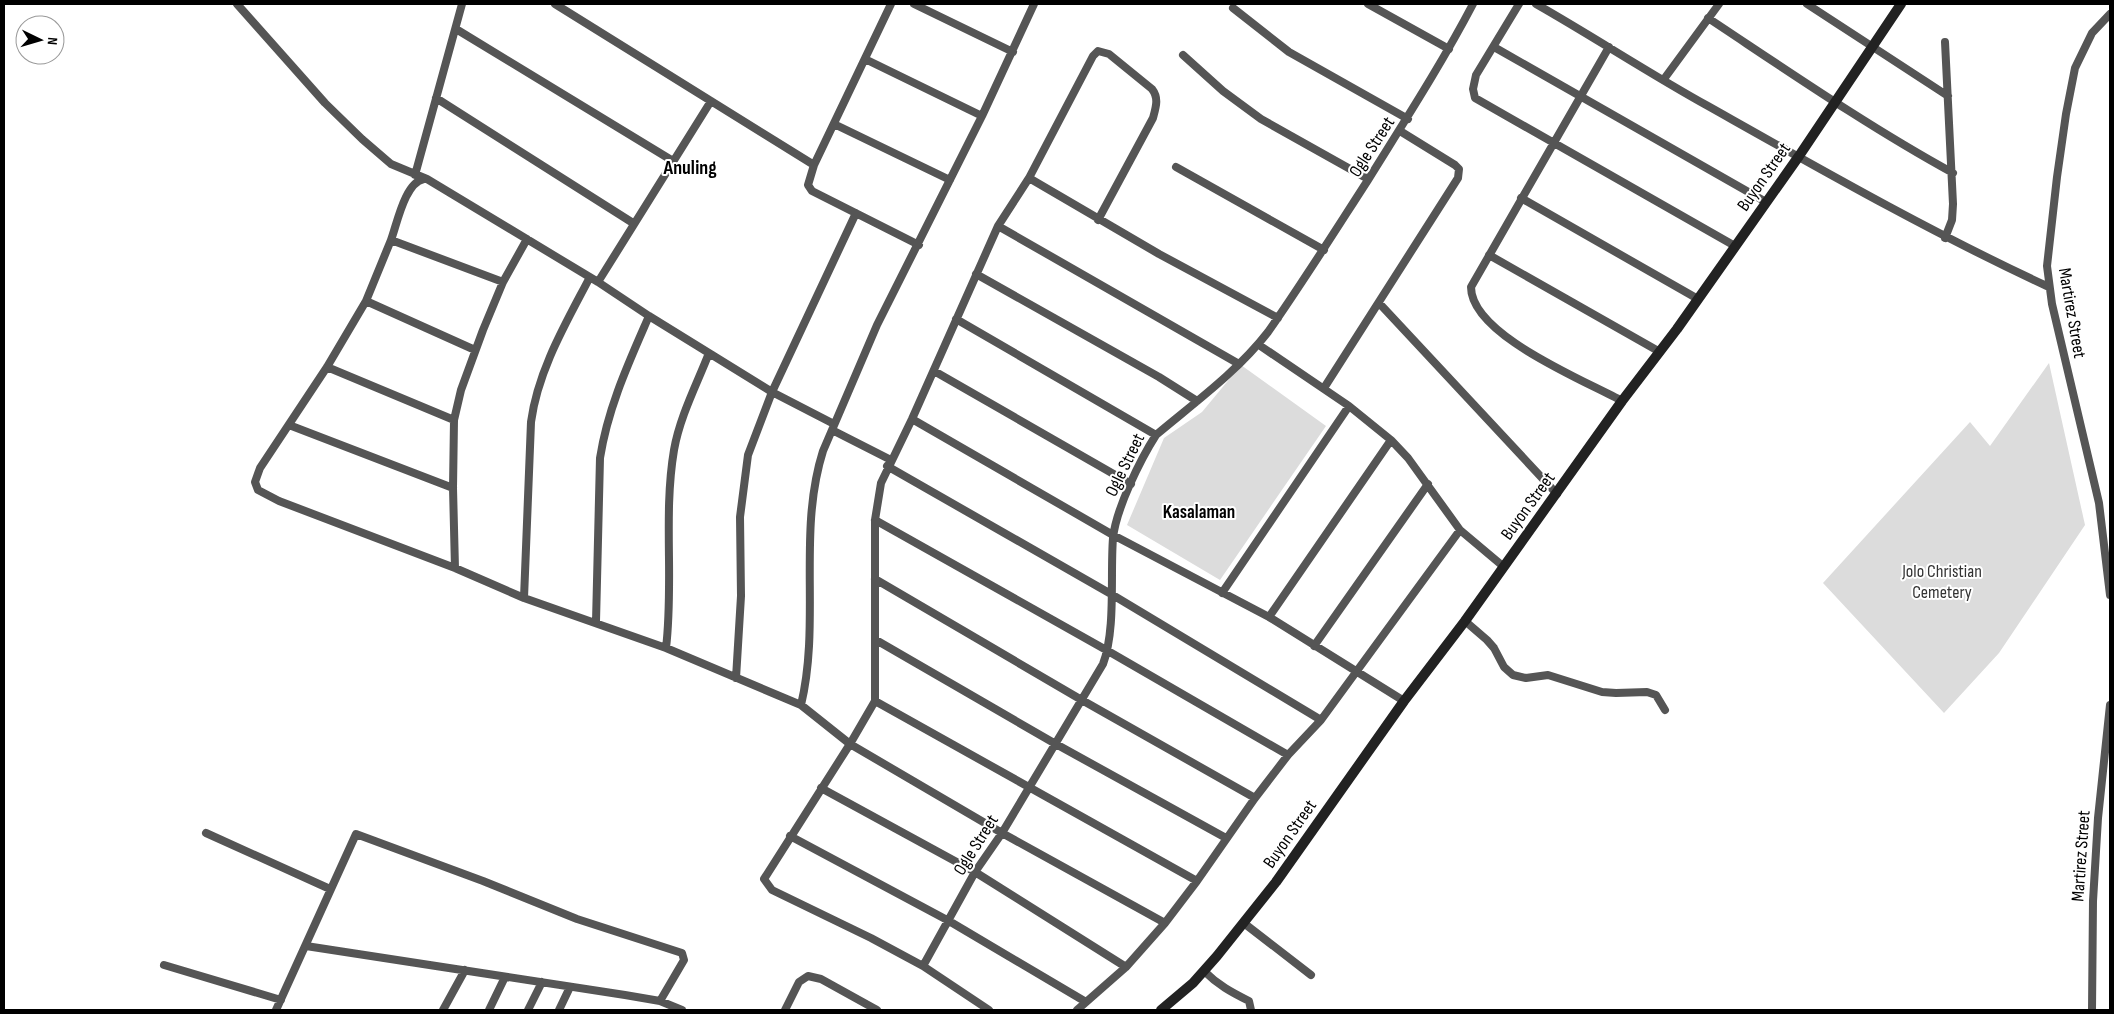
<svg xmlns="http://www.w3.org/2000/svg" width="2114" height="1014" font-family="'Sofia Sans Condensed',sans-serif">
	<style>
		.green { fill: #dcdcdc }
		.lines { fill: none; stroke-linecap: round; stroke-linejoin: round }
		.street { stroke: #555; stroke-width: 8 }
		.secondary { stroke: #222; stroke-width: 10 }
		.labels { text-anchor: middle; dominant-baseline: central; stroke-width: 4; stroke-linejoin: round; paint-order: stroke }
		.street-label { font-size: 18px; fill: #000; stroke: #fff }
		.park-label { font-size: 18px; fill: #333; stroke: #fff }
		.neighbourhood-label { font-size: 19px; font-weight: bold; fill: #000; stroke: #fff }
		.quarter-label { font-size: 20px; font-weight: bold; fill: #000; stroke: #fff }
	</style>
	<rect width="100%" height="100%" fill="#fff"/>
	<path class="green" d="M2049 363 2085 525 1999 653 1944 713 1823 583 1970 422 1990 446Z
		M1241 365 1326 426 1220 580 1127 525 1164 438 1202 412Z"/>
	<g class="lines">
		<path class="street" d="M237 4 325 103 362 139 391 164 427 179 598 282 649 316 772 392 834 424
			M555 4 814 165
			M891 4 814 165 808 185 812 191 919 245
			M914 4 1013 52
			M1368 4 1449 49
			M1519 4 1476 75 1473 89 1475 98 1735 246
			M1536 4C1594 37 1650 74 1708 106 1820 169 1932 233 2049 287
			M1807 4 1948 96
			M1233 8 1289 52 1408 119
			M2110 14 2092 33 2075 68 2066 114 2057 177 2047 266 2052 304 2099 503 2110 595
			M1708 18C1788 71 1869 127 1953 173
			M456 29 673 161
			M1494 47 1766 202
			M1609 47 1471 287C1471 335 1584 380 1622 401
			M1183 55 1223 91 1261 119 1368 179
			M865 59 982 116
			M1664 79 1719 4
			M436 98 633 223
			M834 124 950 180
			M1176 167 1324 250
			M415 175 462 4
			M1029 178 1093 56 1098 51 1109 54 1152 89C1159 98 1156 107 1153 118L1098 220
			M1521 198 1698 299
			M998 226 1239 364
			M1945 238 1952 220 1953 204 1945 42
			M391 240C397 224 405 182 424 179
			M1489 255 1660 352
			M976 274 1159 377 1197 401
			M503 282 391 240 366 301 327 367 260 468 255 482 258 490 279 501 455 568 524 598 666 648 801 705 850 744 1002 833 1165 923
			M598 282 711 101
			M366 301 475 350
			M1379 303 1557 494
			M956 319 1156 435
			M1259 345 1349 406 1391 440 1408 458 1460 530 1504 567
			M327 367 454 420
			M934 371 1131 484
			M1324 388 1458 178 1459 169 1455 165 1400 131
			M912 419 1113 535 1269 617 1404 701
			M289 425 453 488
			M832 430 891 460
			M887 466 1111 594 1321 720
			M875 520 1108 651 1288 755
			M455 568 453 488 454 420 461 390 483 330 503 282 527 239
			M875 579 1080 699 1255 798
			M1222 593 1349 406
			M524 598 531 422C538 370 566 323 590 277
			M1269 617 1391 440
			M1465 621 1487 640 1494 648 1504 667 1513 675 1526 678 1548 675 1602 692 1616 693 1647 692 1656 695 1665 710
			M596 622 600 458C608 407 629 362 649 316
			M876 640 1054 743 1226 838
			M1314 646 1428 484
			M666 648C674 582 663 515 674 450 680 416 697 384 709 353
			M736 678 741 596 740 517 748 455 772 392 856 213
			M875 701 1197 881
			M801 705C821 622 797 533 823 451L877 325 982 116 1034 4
			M821 788 975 872 1126 967
			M206 833 330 889
			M790 836 949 921 1086 1002
			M1245 924 1311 975
			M306 946 625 995 660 1001 682 1010
			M164 965 281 1000
			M923 966 975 872 1002 833 1103 664C1116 629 1110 576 1113 538 1116 509 1140 460 1156 435 1194 403 1237 372 1268 332 1303 282 1335 231 1368 180 1404 122 1441 65 1473 4
			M1204 971C1218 985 1231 992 1249 1001L1251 1010
			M276 1010 356 834 483 881 577 919 682 953 684 960 660 1001
			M443 1010 465 970
			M489 1010 505 977
			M528 1010 542 982
			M559 1010 570 987
			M785 1010 799 982 808 976 821 979 877 1010
			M989 1010 923 966 871 938 772 890 764 879 850 744 875 701V520L881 483 912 419 998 226 1029 178 1159 254 1278 318
			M1077 1010 1126 967 1165 923 1197 881 1255 798 1288 755 1321 720 1460 530
			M2092 1010 2093 901 2098 818 2110 705"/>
		<path class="secondary" d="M1161 1010 1193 983 1217 956 1276 882 1404 701 1465 621 1622 401 1677 329 1799 156 1901 4"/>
	</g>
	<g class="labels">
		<g class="street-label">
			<text transform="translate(1372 147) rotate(-57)">Ogle Street</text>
			<text transform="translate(1764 177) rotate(-55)">Buyon Street</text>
			<text transform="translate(2072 313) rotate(80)">Martirez Street</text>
			<text transform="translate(1125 465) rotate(-64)">Ogle Street</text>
			<text transform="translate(1528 506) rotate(-54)">Buyon Street</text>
			<text transform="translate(1290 834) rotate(-55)">Buyon Street</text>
			<text transform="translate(976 845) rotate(-58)">Ogle Street</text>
			<text transform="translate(2081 856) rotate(-86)">Martirez Street</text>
		</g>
		<g class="park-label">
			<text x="1942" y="571">Jolo Christian<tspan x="1942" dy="21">Cemetery</tspan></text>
		</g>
		<g class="neighbourhood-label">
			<text x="1199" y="512">Kasalaman</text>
		</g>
		<g class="quarter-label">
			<text x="690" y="168">Anuling</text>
		</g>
	</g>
	<rect width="2114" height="1014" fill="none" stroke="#000000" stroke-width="10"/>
	<g transform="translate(40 40) rotate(95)"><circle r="24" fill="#ffffff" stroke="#999999"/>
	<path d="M0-4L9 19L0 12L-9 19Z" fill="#000000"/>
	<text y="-8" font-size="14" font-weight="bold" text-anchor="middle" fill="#000000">N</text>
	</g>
</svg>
